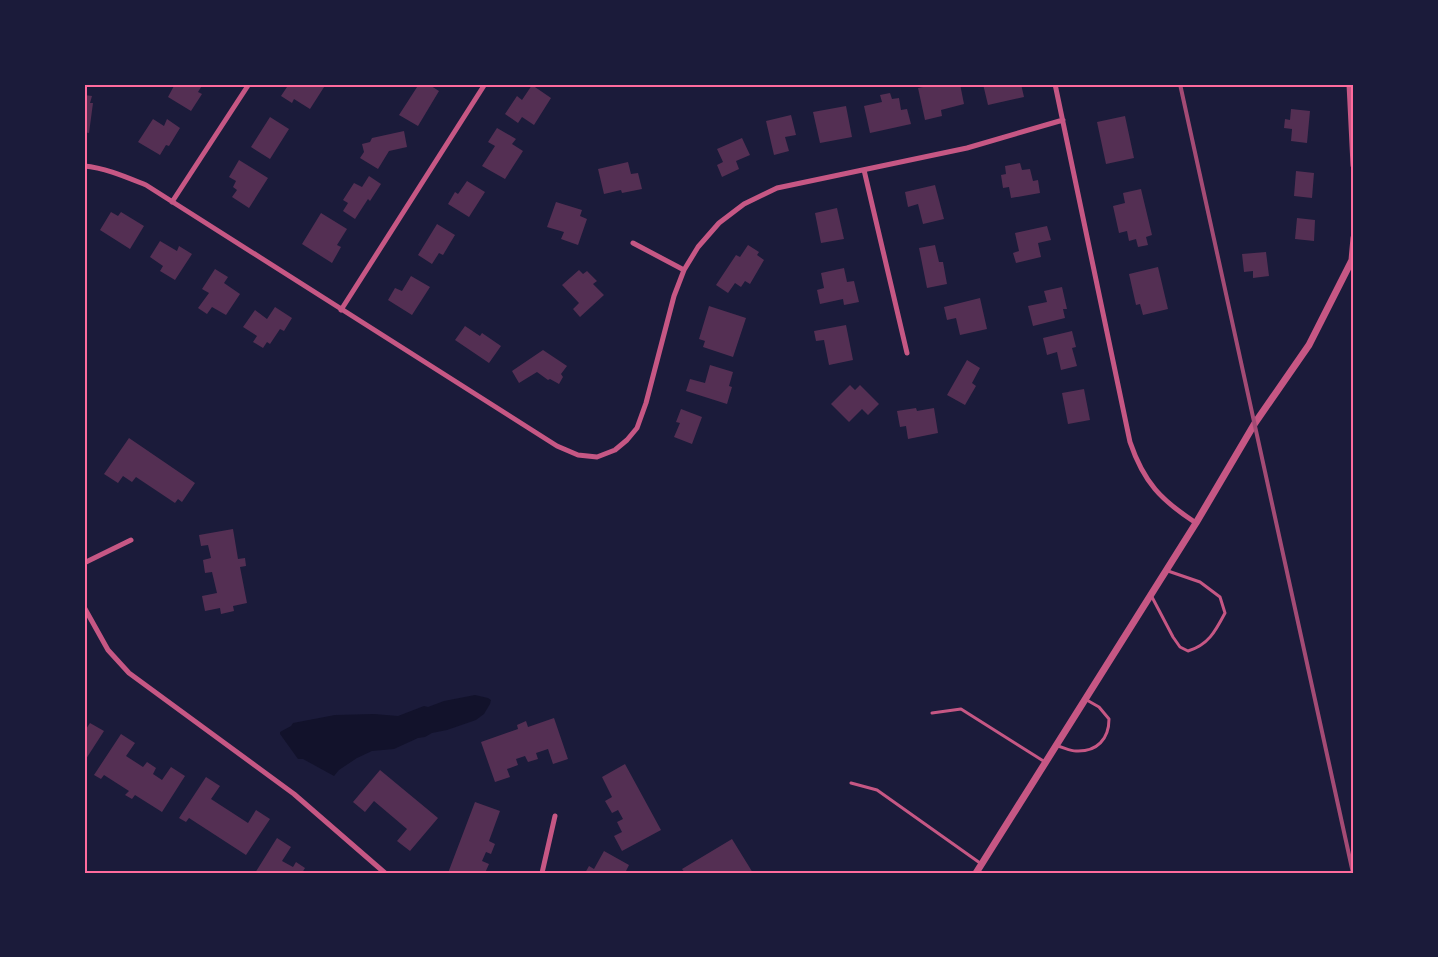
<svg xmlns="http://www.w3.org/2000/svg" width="1438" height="957" font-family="'Titillium Web',sans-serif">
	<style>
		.water { fill: #12122b }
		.building { fill: #542f53 }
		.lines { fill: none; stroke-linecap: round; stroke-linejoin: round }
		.service { stroke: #c65784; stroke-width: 3 }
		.minor { stroke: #c65784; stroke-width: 5 }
		.tertiary { stroke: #c65784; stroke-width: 7 }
		.rail { stroke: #a44b75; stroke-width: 4 }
		.neatline { fill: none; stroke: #ff6b9d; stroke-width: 2 }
	</style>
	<rect width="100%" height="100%" fill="#1b1b3a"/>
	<path class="water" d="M475 695 488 698 491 700 490 704 484 714 476 720 447 730 432 733 425 737 418 738 394 749 372 751 357 758 339 770 334 776 303 759H298L280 734V732L291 726 293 723 335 715 374 714 398 716 424 706 428 707 444 701Z"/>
	<path class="building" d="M175 84H203L198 92 202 94 191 111 168 97Z
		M289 84 299 85 326 84 310 109 294 99 292 103 281 96Z
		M419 84H428L439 91 418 126 399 115Z
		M932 84H960L964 104 941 110 942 116 925 120 918 88 933 85Z
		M983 84H1021L1024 97 988 105Z
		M532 85 551 98 534 125 522 117 518 123 505 114 517 96 522 100Z
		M890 93 892 99 899 98 901 110 907 109 911 124 870 133 864 106 882 102 880 95Z
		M84 95 92 96 90 103H93L89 133 84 132Z
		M846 106 852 137 820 143 813 112Z
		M1291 109 1310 111 1307 143 1291 141 1292 129 1284 128 1285 119 1290 120Z
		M791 115 796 135 785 137 789 151 774 155 766 121Z
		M1125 116 1134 158 1106 164 1097 122Z
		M270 117 289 129 270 159 251 147Z
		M153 119 164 126 167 119 180 128 169 146 166 145 160 155 138 142Z
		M497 128 516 139 512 144 523 151 505 179 482 166 495 146 488 142Z
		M404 131 407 147 389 151 378 169 360 158 364 152 362 144 370 142 372 138Z
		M742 138 750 155 736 161 739 169 722 177 717 165 723 162 717 149Z
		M239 160 268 178 249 208 232 197 237 190 233 187 236 181 229 177Z
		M628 162 631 174 638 173 642 189 622 193 621 190 604 194 598 169Z
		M1020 163 1022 170 1030 169 1033 181 1038 180 1040 193 1011 198 1009 187 1003 188 1001 175 1006 174 1005 166Z
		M1296 171 1314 173 1312 198 1294 196Z
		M369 176 381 184 370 201 368 199 355 219 343 211 348 203 343 200 354 183 362 187Z
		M467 181 485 192 469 217 448 204 455 192 458 194Z
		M935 185 944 219 923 224 918 204 908 207 905 192Z
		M1141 189 1152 235 1146 237 1148 245 1138 247 1136 239 1129 241 1127 231 1119 233 1113 206 1125 203 1123 193Z
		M556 202 582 210 580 216 587 219 578 245 561 239 564 232 547 227Z
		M837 208 844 239 821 243 815 213Z
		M111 212 118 216 121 212 144 226 130 249 100 230Z
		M321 213 347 229 337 245 341 247 332 263 302 244Z
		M1297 218 1315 220 1314 241 1295 239Z
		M437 224 455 235 443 255 439 253 432 264 418 255Z
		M1047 226 1051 240 1038 243 1041 257 1016 263 1013 253 1019 251 1015 233Z
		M160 241 177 251 179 246 192 254 175 280 160 271 163 266 150 257Z
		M748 245 759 252 757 255 764 260 750 284 745 281 741 287 735 283 728 293 716 285 736 255 740 257Z
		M935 245 939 262H943L947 284 927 288 919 248Z
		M1266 252 1269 276 1253 278V271L1244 272 1242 254Z
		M1158 267 1168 309 1143 315 1140 304 1136 305 1129 274Z
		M844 268 847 282 854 281 859 302 844 305 843 299 820 304 817 290 824 288 821 273Z
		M215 269 228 277 224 283 240 294 226 315 212 307 207 314 198 308 209 293 202 289Z
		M579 270 583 274 587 271 597 281 593 284 604 295 580 317 573 309 579 303 562 285Z
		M411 276 430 287 412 315 388 300 395 288 402 291Z
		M1062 287 1067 309H1063L1065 318 1033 326 1028 306 1047 302 1044 291Z
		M980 298 987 329 960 335 956 318 947 320 944 307Z
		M709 306 746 318 733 357 703 347 705 341 699 339Z
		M275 307 292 318 284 331 280 329 270 344 267 342 263 348 253 342 257 336 243 327 255 310 267 319Z
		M846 325 853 360 829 365 824 340 816 341 814 331Z
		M465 326 480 336 482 333 501 346 489 363 455 340Z
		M1072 331 1076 347 1072 348 1077 366 1061 370 1057 352 1047 355 1043 338Z
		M543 350 567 366 561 374 563 377 559 384 550 379 548 380 537 372 519 383 512 371Z
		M967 360 980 368 972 383 976 386 965 405 947 395Z
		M710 365 733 372 729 386 732 387 727 404 686 391 690 379 705 383Z
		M850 385 855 390 860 385 879 404 868 415 862 409 849 422 831 404Z
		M1084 389 1090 420 1068 424 1062 393Z
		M916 408 917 411 934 408 938 433 908 439 906 426 900 427 897 411Z
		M681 409 702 417 692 444 674 437 680 423 676 422Z
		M129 438 195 483 182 502 178 499 175 503 136 477 132 482 123 476 118 483 104 474Z
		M233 529 238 559 245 558 246 566 240 567 247 603 233 606 234 611 221 614 220 608 205 611 202 596 217 593 212 572 205 573 203 560 211 558 208 545 201 546 199 535Z
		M554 718 568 759 553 764 548 749 536 753 538 759 528 762 525 756 516 759 518 765 507 769 510 777 495 782 481 742 518 729 517 725 526 721 528 727Z
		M90 723 104 731 84 762V732Z
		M121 734 135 743 126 756 143 767 147 762 156 768 153 774 162 780 171 767 185 776 162 812 135 795 132 799 125 795 129 791 104 775 101 779 94 775Z
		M625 764 661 830 622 851 614 836 622 832 617 822 623 819 618 810 612 813 605 801 612 797 602 777Z
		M380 770 438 818 410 851 397 841 407 829 374 801 365 812 353 802Z
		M206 777 220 786 211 799 248 823 256 810 270 819 246 855 189 818 186 822 179 818Z
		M475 802 500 811 489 841 495 844 491 854 486 852 482 861 489 864 485 873H448Z
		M277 838 291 847 282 861 293 867 296 862 305 868 302 873H255Z
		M732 839 753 873H734L732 871 729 873H685L682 869Z
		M604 851 629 865 625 873H585L589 866 594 869Z"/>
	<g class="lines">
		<path class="service" d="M1152 597 1173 637 1180 647 1188 651C1208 645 1215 632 1225 613L1220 597 1200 582 1168 571
			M932 713 961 709 1045 762
			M1057 746C1063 747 1070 751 1076 751 1097 752 1109 739 1109 719L1099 707 1085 699
			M851 783 877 790 980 863"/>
		<path class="minor" d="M1055 84 1130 442C1144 483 1161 500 1196 523
			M84 166C106 168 126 177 146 185L557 446 578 455 597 457 615 450 627 440 637 428 646 403 674 296 684 270 698 247 719 223 744 204 777 188 967 148 1063 120
			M864 170 907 353
			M172 202 249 84
			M633 243 684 270
			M341 310 485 84
			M84 563 131 540
			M84 607 108 650 129 673 294 794 385 873
			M542 873 555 816"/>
		<path class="tertiary" d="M1350 84 1354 165
			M976 873 1196 523 1255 423 1309 345 1352 260 1354 238"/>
		<path class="rail" d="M1180 84 1353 873"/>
	</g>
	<rect width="1438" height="957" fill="none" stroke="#1b1b3a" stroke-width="171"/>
	<rect x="86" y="86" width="1266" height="786" class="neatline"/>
</svg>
